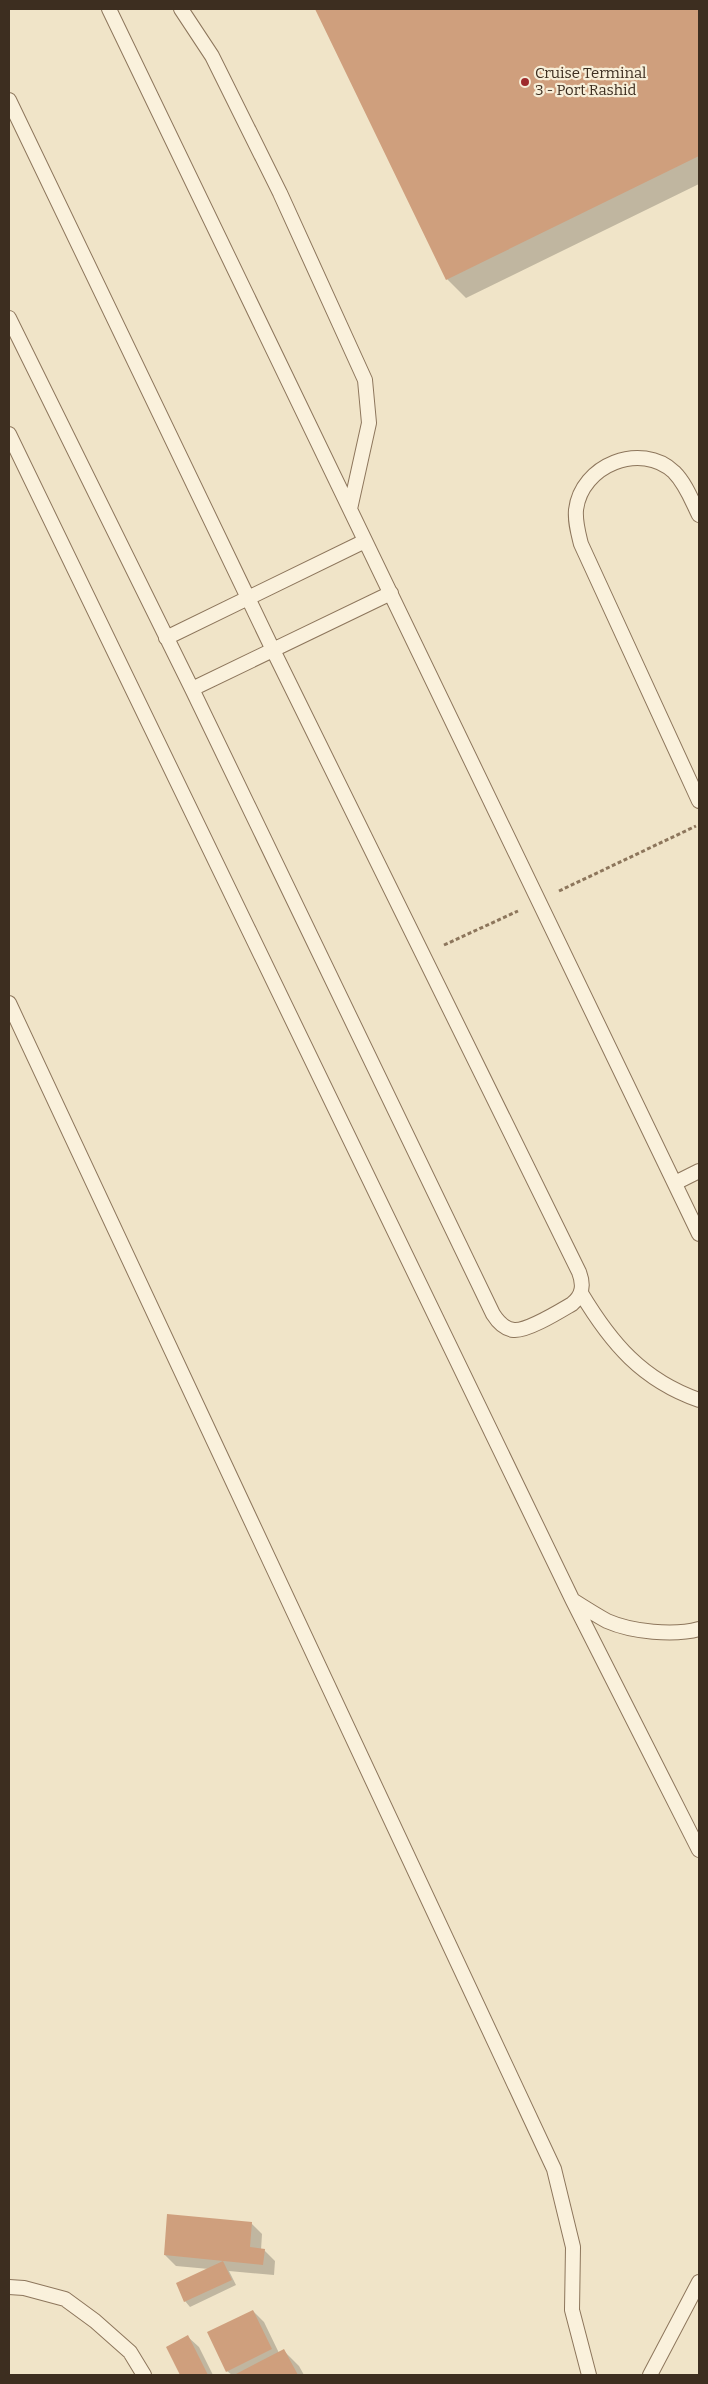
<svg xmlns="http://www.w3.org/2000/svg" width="708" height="2384" font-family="Bitter,serif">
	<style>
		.shadow { fill: #0003 }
		.building { fill: #cf9f7d }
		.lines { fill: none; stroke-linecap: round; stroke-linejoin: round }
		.lane-casing { stroke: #8d765c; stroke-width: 16 }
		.path { stroke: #8d765c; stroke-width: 3; stroke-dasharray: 4 2.5; stroke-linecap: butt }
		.lane { stroke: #faf1dc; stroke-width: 14 }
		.poi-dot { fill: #9e2a2b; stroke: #f7eed8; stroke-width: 2 }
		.labels { text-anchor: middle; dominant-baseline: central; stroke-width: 4.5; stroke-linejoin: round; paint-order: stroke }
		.poi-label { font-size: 15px; fill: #3d2e20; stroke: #f7eed8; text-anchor: start }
	</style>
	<rect width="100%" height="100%" fill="#f0e4c8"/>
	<path class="shadow" d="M316 9H699V184L466 298 447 279Z
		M251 2223 262 2234 261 2250H264L275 2261 274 2275 229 2271 236 2285 190 2307 185 2301 209 2269 176 2266 165 2255Z
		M253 2311 264 2322 279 2353 284 2351 299 2366 304 2375H232L227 2371Z
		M188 2337 199 2347 213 2375H181L167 2347Z"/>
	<path class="building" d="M315 9H699V156L446 280Z
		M167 2214 252 2222 250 2247 265 2249 263 2265 164 2255Z
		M223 2261 232 2280 184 2302 176 2283Z
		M253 2310 272 2349 226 2372 207 2332Z
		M188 2335 208 2375H180L166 2347Z
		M284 2349 298 2375H234Z"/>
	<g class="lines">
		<g class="lane-casing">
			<path id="lane" d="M109 9 699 1234
				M181 9 212 56 280 193 365 380 369 423 350 509
				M9 100 273 650 579 1272C584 1285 583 1295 572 1304 560 1311 528 1331 514 1330 504 1329 498 1322 493 1314L192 689 9 318
				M9 434 573 1601 699 1850
				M699 515C692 501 686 484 674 472 641 441 581 465 576 510 575 522 578 532 581 544L699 801
				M166 638 365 541
				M192 689 391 593
				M9 1003 554 2169 573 2247 572 2310 589 2375
				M675 1183 699 1171
				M581 1293C611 1343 642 1380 699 1400
				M574 1601C585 1608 596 1615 607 1621 632 1632 674 1636 699 1629
				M9 2287 24 2288 65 2299 95 2321 130 2352 144 2375
				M650 2375 699 2282"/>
		</g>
		<path class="path" d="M559 891 696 826
			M444 945 518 911"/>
		<use href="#lane" class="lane"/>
	</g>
	<circle class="poi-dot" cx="525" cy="82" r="5"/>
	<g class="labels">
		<g class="poi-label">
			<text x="535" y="73">Cruise Terminal<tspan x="535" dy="17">3 - Port Rashid</tspan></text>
		</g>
	</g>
	<rect width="708" height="2384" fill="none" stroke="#3d2e20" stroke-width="20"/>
</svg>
